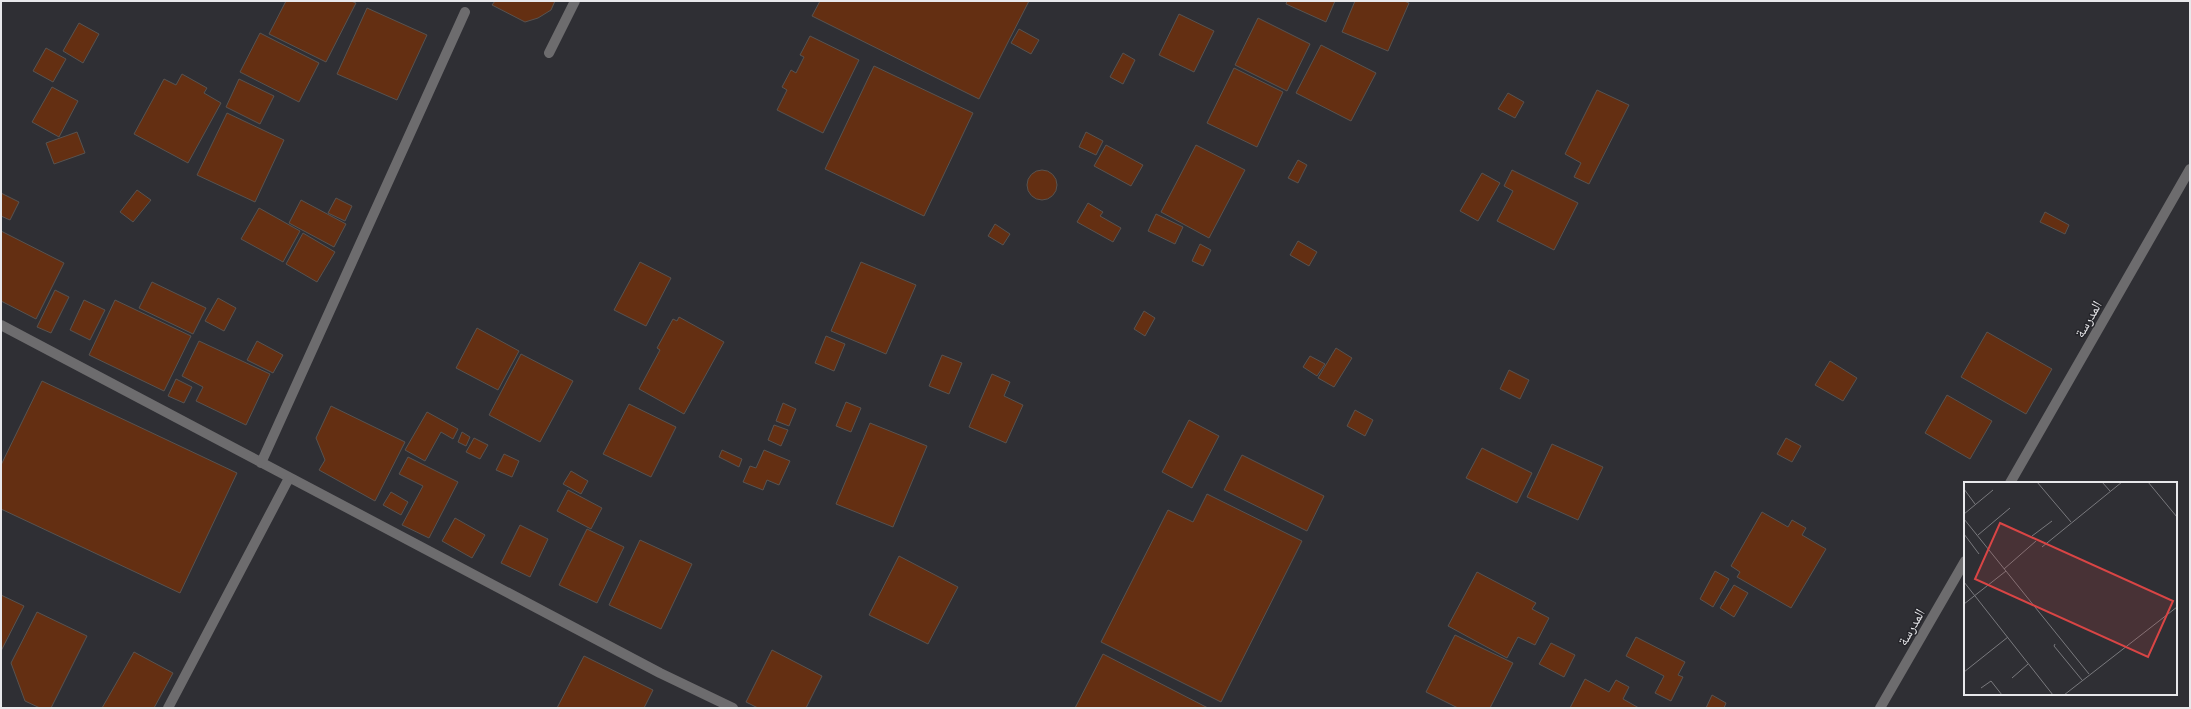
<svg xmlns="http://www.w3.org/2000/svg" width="2191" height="709" font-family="Lora,'Noto Naskh Arabic',serif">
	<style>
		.building { fill: #642f12; stroke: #585350 }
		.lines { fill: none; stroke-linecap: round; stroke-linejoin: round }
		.minor { stroke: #6d6c6e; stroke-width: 10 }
		.tertiary { stroke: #6d6c6e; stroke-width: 10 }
		.labels { text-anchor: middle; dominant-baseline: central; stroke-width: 3; stroke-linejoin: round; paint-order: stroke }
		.street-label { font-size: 14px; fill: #e8e8eb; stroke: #25252a }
		.inset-road { fill: none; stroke: #79797d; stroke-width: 1 }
		.view { fill: #d94545; fill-opacity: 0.15; stroke: #d94545; stroke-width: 2 }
		.inset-edge { fill: none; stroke: #e8e8eb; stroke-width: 2 }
	</style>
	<rect width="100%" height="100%" fill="#2f2f34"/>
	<path class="building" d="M286 1H351L356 3 326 62 269 34Z
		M495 1H555L551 10 538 18 525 22 492 5Z
		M820 1H1029L979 99 812 16Z
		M1287 1H1335L1326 22 1286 4Z
		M1355 1H1404L1409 3 1388 51 1342 32Z
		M367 8 427 35 397 100 337 74Z
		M1179 14 1214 31 1194 72 1159 55Z
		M1258 18 1310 44 1287 91 1235 65Z
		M79 23 99 34 83 63 63 51Z
		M1019 29 1039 40 1031 54 1011 43Z
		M260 33 319 63 299 102 240 72Z
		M810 36 859 60 823 133 777 110 787 90 782 87 791 70 796 73 804 57 800 55Z
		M1321 45 1376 73 1351 121 1296 93Z
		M46 48 66 59 53 82 33 71Z
		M1123 53 1135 60 1123 84 1110 77Z
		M874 66 973 113 924 216 825 169Z
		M1234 68 1283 92 1257 147 1207 123Z
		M182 74 207 88 204 93 221 103 188 163 134 134 164 79 176 85Z
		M239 79 274 96 260 124 226 107Z
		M52 87 78 101 59 137 32 122Z
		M1597 90 1629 105 1589 184 1574 177 1581 163 1565 154Z
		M1508 93 1524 102 1515 118 1498 109Z
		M227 113 284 140 255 202 197 175Z
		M77 132 85 153 54 164 46 143Z
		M1086 132 1103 141 1096 155 1079 147Z
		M1106 145 1143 165 1131 186 1094 166Z
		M1196 145 1245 170 1209 238 1161 212Z
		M1298 160 1307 165 1298 183 1288 178Z
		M1027 185a15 15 0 1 1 30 0a15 15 0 1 1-30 0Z
		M1512 170 1578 203 1554 250 1497 221 1513 191 1504 186Z
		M1482 173 1500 183 1478 221 1460 211Z
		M137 190 151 200 133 222 120 212Z
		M1 193 19 202 10 220 1 216Z
		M336 198 352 206 345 221 328 213Z
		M301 200 346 224 334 247 289 223Z
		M1088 203 1103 212 1100 216 1121 228 1113 242 1077 222Z
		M259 208 300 231 283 262 241 239Z
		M2045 212 2069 225 2065 234 2040 222Z
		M1156 214 1183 227 1175 244 1148 231Z
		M995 224 1010 234 1003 245 988 236Z
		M1 231 64 263 36 319 1 301Z
		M303 233 335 252 317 282 286 264Z
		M1298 241 1317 252 1309 266 1290 255Z
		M1200 244 1211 250 1203 266 1192 261Z
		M640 262 671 278 646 326 614 310Z
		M861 262 916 285 886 354 831 331Z
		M152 282 206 308 193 334 139 308Z
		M55 290 69 297 51 333 37 327Z
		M218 298 236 308 224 331 205 321Z
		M84 300 105 310 90 340 70 330Z
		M115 300 191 336 164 391 89 355Z
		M1144 311 1155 318 1145 336 1134 329Z
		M679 317 724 342 684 414 639 389 660 350 657 348 673 319 677 321Z
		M477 328 519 351 498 390 456 368Z
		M1987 332 2052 369 2026 414 1961 377Z
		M826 336 845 344 834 371 815 363Z
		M199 341 270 374 246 425 196 401 203 387 182 376Z
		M257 341 283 355 273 373 247 360Z
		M1336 348 1352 358 1334 387 1318 378Z
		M521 354 573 381 540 442 489 415Z
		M942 355 962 363 949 394 929 386Z
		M1310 356 1325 364 1317 376 1303 367Z
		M1830 361 1857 378 1843 401 1815 385Z
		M1509 370 1529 380 1520 399 1500 389Z
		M992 374 1010 382 1004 396 1023 405 1006 443 969 427Z
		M176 379 192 387 184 403 168 396Z
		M42 381 237 473 180 593 1 509V465Z
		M1947 395 1992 421 1970 459 1925 433Z
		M846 402 861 408 851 432 836 426Z
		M783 403 796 409 789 426 776 421Z
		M629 404 676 427 651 477 603 454Z
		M331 406 405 442 375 501 319 470 325 460 316 438Z
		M1355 410 1373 420 1365 436 1347 426Z
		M427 412 458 429 453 439 441 432 425 461 405 450Z
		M1189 420 1219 436 1192 488 1162 472Z
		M870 423 927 446 893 527 836 504Z
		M774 425 788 430 781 446 768 440Z
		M462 432 470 437 466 446 458 442Z
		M474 438 488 445 480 459 466 452Z
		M1786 438 1801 446 1792 462 1777 454Z
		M1552 444 1603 467 1578 520 1527 497Z
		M1482 448 1532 473 1517 503 1466 478Z
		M722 450 742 459 739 467 719 457Z
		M764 450 790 461 779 485 767 480 763 490 743 482 750 466 756 468Z
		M504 454 519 461 512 477 496 470Z
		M1242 455 1324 496 1307 531 1224 490Z
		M408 457 458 482 429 538 402 525 423 486 399 474Z
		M571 471 588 481 581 494 563 484Z
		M568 490 602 508 591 529 557 511Z
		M391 492 408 502 401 515 383 505Z
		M1207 494 1302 541 1221 702 1101 642 1168 510 1193 522Z
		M1762 512 1788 527 1792 520 1806 528 1802 535 1826 549 1791 608 1737 577 1740 572 1731 566Z
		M455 518 485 535 472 558 442 541Z
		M520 525 548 539 530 577 501 563Z
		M587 529 624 547 597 603 559 585Z
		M640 540 692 564 661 629 609 605Z
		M899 556 958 587 928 644 869 615Z
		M1715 571 1729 579 1713 607 1700 599Z
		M1477 572 1536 603 1532 609 1549 618 1535 645 1518 637 1507 658 1448 626Z
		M1734 585 1748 593 1734 617 1720 608Z
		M1 595 24 606 1 651Z
		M37 612 87 636 51 708H40L25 701 11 663Z
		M1455 635 1513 663 1490 708H1458L1426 692Z
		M1636 637 1685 662 1678 675 1683 677 1671 701 1655 693 1664 676 1626 656Z
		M1551 643 1575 655 1564 677 1539 664Z
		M772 650 822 676 806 708H758L746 702Z
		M134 652 173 673 154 708H102Z
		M1103 654 1208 708H1075Z
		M584 656 653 690 644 708H557Z
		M1585 679 1609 692 1616 680 1629 687 1623 699 1639 708H1570Z
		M1712 695 1726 703 1724 708H1706Z"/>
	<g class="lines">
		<path class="minor" d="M549 53 575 1
			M1 325 660 673 733 708
			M261 463 465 12
			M168 708 289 478"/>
		<path class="tertiary" d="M2010 483 2190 169
			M1880 708 1965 561"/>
	</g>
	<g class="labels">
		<g class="street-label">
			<text transform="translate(2088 319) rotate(-60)">المدرسة</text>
			<text transform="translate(1911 627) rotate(-60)">المدرسة</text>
		</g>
	</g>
	<g transform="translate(1964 482)">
		<rect width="213" height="213" fill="#2f2f34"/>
		<path class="inset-road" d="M73 0 107 40M138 0 146 9M184 0 213 35M0 7 11 22M0 32 29 8M0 37 125 192M0 52 15 72M14 53 46 26M68 54 88 39M78 65 158 0M40 87 72 59M0 100 89 213M0 122 42 89M91 162 90 164 118 198M0 190 44 155M48 196 64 182M17 206 27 199 38 213M100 213 213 125"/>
		<path class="view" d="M36 41 209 119 184 175 11 97Z"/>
		<rect width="213" height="213" class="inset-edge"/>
	</g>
	<rect width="2191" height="709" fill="none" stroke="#e8e8eb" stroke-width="4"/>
</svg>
